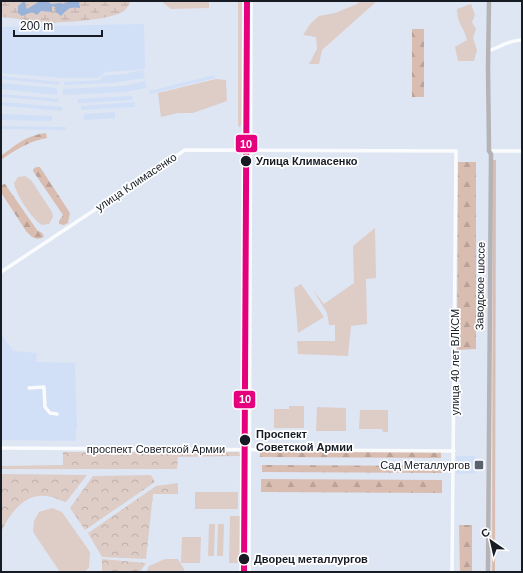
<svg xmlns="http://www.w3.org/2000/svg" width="523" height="573" font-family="Helvetica,sans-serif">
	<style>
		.built { fill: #d1dff7 }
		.green { fill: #deccc7 }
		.forest { fill: url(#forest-firs) }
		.wetland { fill: url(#wetland-marsh) }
		.park { fill: url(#park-crowns) }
		.water { fill: #99b2da }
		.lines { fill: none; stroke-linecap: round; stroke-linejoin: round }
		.minor { stroke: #fafbfd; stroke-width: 3.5 }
		.major { stroke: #b5b3b5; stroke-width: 4.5 }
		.tram-1-casing { stroke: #fff; stroke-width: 9 }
		.tram-1 { stroke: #e5007d; stroke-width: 6 }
		.stop-dot { fill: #161b24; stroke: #fff; stroke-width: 1.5 }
		.poi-dot { fill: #5c626d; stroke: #fff; stroke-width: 1.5 }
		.labels { text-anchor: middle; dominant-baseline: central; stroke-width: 3.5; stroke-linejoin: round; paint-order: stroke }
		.stop-label { font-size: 11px; font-weight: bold; fill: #161b24; stroke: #fff; text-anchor: start }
		.street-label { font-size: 11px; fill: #161b24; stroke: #fff }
		.poi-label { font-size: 11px; fill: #161b24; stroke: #fff; text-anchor: end }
		.line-badge { stroke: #fff; stroke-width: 1.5 }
		.badge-label { font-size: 11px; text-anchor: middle; font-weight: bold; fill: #fff }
	</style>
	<defs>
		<pattern id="forest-firs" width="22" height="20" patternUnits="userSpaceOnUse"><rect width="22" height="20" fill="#dabdb1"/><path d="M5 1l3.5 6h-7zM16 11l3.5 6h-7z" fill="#baa298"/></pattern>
		<pattern id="wetland-marsh" width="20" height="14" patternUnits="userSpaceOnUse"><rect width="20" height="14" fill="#deccc7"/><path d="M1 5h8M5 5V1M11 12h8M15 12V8" fill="none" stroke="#beafab"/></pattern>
		<pattern id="park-crowns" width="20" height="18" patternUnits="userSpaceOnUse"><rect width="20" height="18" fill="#deccc7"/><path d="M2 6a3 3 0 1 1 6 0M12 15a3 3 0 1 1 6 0" fill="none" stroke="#beafab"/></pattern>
	</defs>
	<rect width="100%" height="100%" fill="#dee6f4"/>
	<path class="built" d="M144 24 145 69 106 72 97 78H65L1 73V27Z
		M143 70 145 78 112 83 64 85V82L101 80V76L128 74V73Z
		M214 75 215 78 150 94 149 91Z
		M1 76 59 82V85L1 79Z
		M145 81 146 88 126 92 63 95V89L124 86Z
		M1 83 57 88V95L1 89Z
		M1 94 59 99V102L2 97Z
		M132 96V100L78 103V99Z
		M1 102 62 107V111L5 106 1 105Z
		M135 102V107L81 110V106Z
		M115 112V118L84 120V114Z
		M1 114 52 116V121L1 120Z
		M1 126 66 127V130L1 129Z
		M1 334 13 351 37 353 36 362 75 363 77 429 76 430V441L1 440Z
		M456 456H475V473L456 474Z"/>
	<path class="green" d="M161 1H209V8L171 9Z
		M238 1H242L241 124 240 128 238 125Z
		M360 1H377L322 50 319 64H309L317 49 316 37 303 35 311 23 319 16 335 13 357 4Z
		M471 4 475 15 472 22 476 29 473 38 477 50 474 61H458L455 47 467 40C464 27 457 24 457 9Z
		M216 79 226 80 227 101 193 113H178L161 117 158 93Z
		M25 176 31 180 52 212 53 217 49 224 42 225C32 219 16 195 14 183L18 177Z
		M375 228 376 278 366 279 367 324 351 326 348 356 298 354 297 341H335V325H329L327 313 313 290 324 304 354 283 353 246Z
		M301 284 324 317 298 333 294 288Z
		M289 406H304V428H274V409H289Z
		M317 407 346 408V431H316Z
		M360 410H388V432H383L382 429H359Z
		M195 492H238V509H195Z
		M52 508 62 512 90 552 89 568 84 572H60L33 532 34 521 39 512Z
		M230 516H240V563H229Z
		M209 524H215L214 556H208Z
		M218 524H224L223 556H217Z
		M182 537H201L200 563H181Z
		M165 559H178L184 569V572H146L149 566Z"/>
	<path class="forest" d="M412 29H424V97H412Z
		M46 133 47 138C29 141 15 150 1 160V156C17 144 25 136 46 133Z
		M493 160H496L495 572H492Z
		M458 162H476V349L457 350Z
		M37 167H40L70 213 68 223 64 225 59 224V221L63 215 33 171 34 168Z
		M5 184 37 230 42 233 44 236 42 238 37 239 32 237 26 231 2 194 1 185Z
		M260 450 441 451V458L260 457Z
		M262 465 443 466V473L262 472Z
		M261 479 442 480V493L261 492Z
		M459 525H472V572H460Z"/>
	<path class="wetland" d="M1 1H131C129 4 127 9 124 11 113 20 56 24 41 22 28 21 15 18 1 17Z"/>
	<path class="park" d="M63 452H239L240 456 178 457 177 469H1V466L63 465Z
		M1 474 87 475 66 502C61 501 56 498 51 497 27 491 12 510 2 530L1 528Z
		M151 475 155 482 85 530 70 508 93 476Z
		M178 483V494H153L146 559 102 557 88 533 156 486Z
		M102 560V559L146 563 140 572H102Z"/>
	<path class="water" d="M24 1 27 9 40 1H48L51 4 60 3 64 4 69 1H79L80 8C70 6 67 9 61 16L56 12 55 7 52 6V12L41 11 37 15 32 12 22 16 18 13V6Z"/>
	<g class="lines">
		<path class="minor" d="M488 51C501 47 508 40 522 40
			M489 151H522
			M1 272 185 150 456 151 452 572
			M29 388 44 387 45 407 50 413 57 414
			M1 448 454 451
			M249 572 251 1"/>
		<path class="major" d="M488 572 491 154 489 151 488 67 489 1"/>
		<g class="tram-1-casing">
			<path id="tram-1" d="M244 572 247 1"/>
		</g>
		<use href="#tram-1" class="tram-1"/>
	</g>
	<g class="stop-dot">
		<circle cx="246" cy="161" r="6"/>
		<circle cx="245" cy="440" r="6"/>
		<circle cx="244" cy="559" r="6"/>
	</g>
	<rect class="poi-dot" x="474" y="460" width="10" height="10" rx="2"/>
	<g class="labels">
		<g class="stop-label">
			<text x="256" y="161">Улица Климасенко</text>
			<text x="256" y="434">Проспект<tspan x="256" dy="13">Советской Армии</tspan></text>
			<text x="254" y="559">Дворец металлургов</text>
		</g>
		<g class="street-label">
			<text transform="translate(136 182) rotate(-34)">улица Климасенко</text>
			<text transform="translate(480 286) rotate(-89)">Заводское шоссе</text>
			<text transform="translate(455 362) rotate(-90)">улица 40 лет ВЛКСМ</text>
			<text x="156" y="449">проспект Советской Армии</text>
		</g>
		<g class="poi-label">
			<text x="470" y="465">Сад Металлургов</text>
		</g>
	</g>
	<g class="line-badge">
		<rect x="235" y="134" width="23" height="19" rx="4" fill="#e5007d"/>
		<rect x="233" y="390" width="23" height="19" rx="4" fill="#e5007d"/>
	</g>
	<g class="badge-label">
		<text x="246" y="148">10</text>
		<text x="245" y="403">10</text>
	</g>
	<rect width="523" height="573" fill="none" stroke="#161b24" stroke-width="4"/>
	<g transform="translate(491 541) rotate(326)" stroke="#ffffff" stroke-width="3" paint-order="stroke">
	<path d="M0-3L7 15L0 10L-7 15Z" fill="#161b24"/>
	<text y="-6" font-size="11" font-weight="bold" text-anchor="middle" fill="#161b24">С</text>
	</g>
	<path d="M14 30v6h88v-6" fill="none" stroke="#161b24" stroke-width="2"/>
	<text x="20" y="30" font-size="12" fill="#161b24" stroke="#ffffff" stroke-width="3" paint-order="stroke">200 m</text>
</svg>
